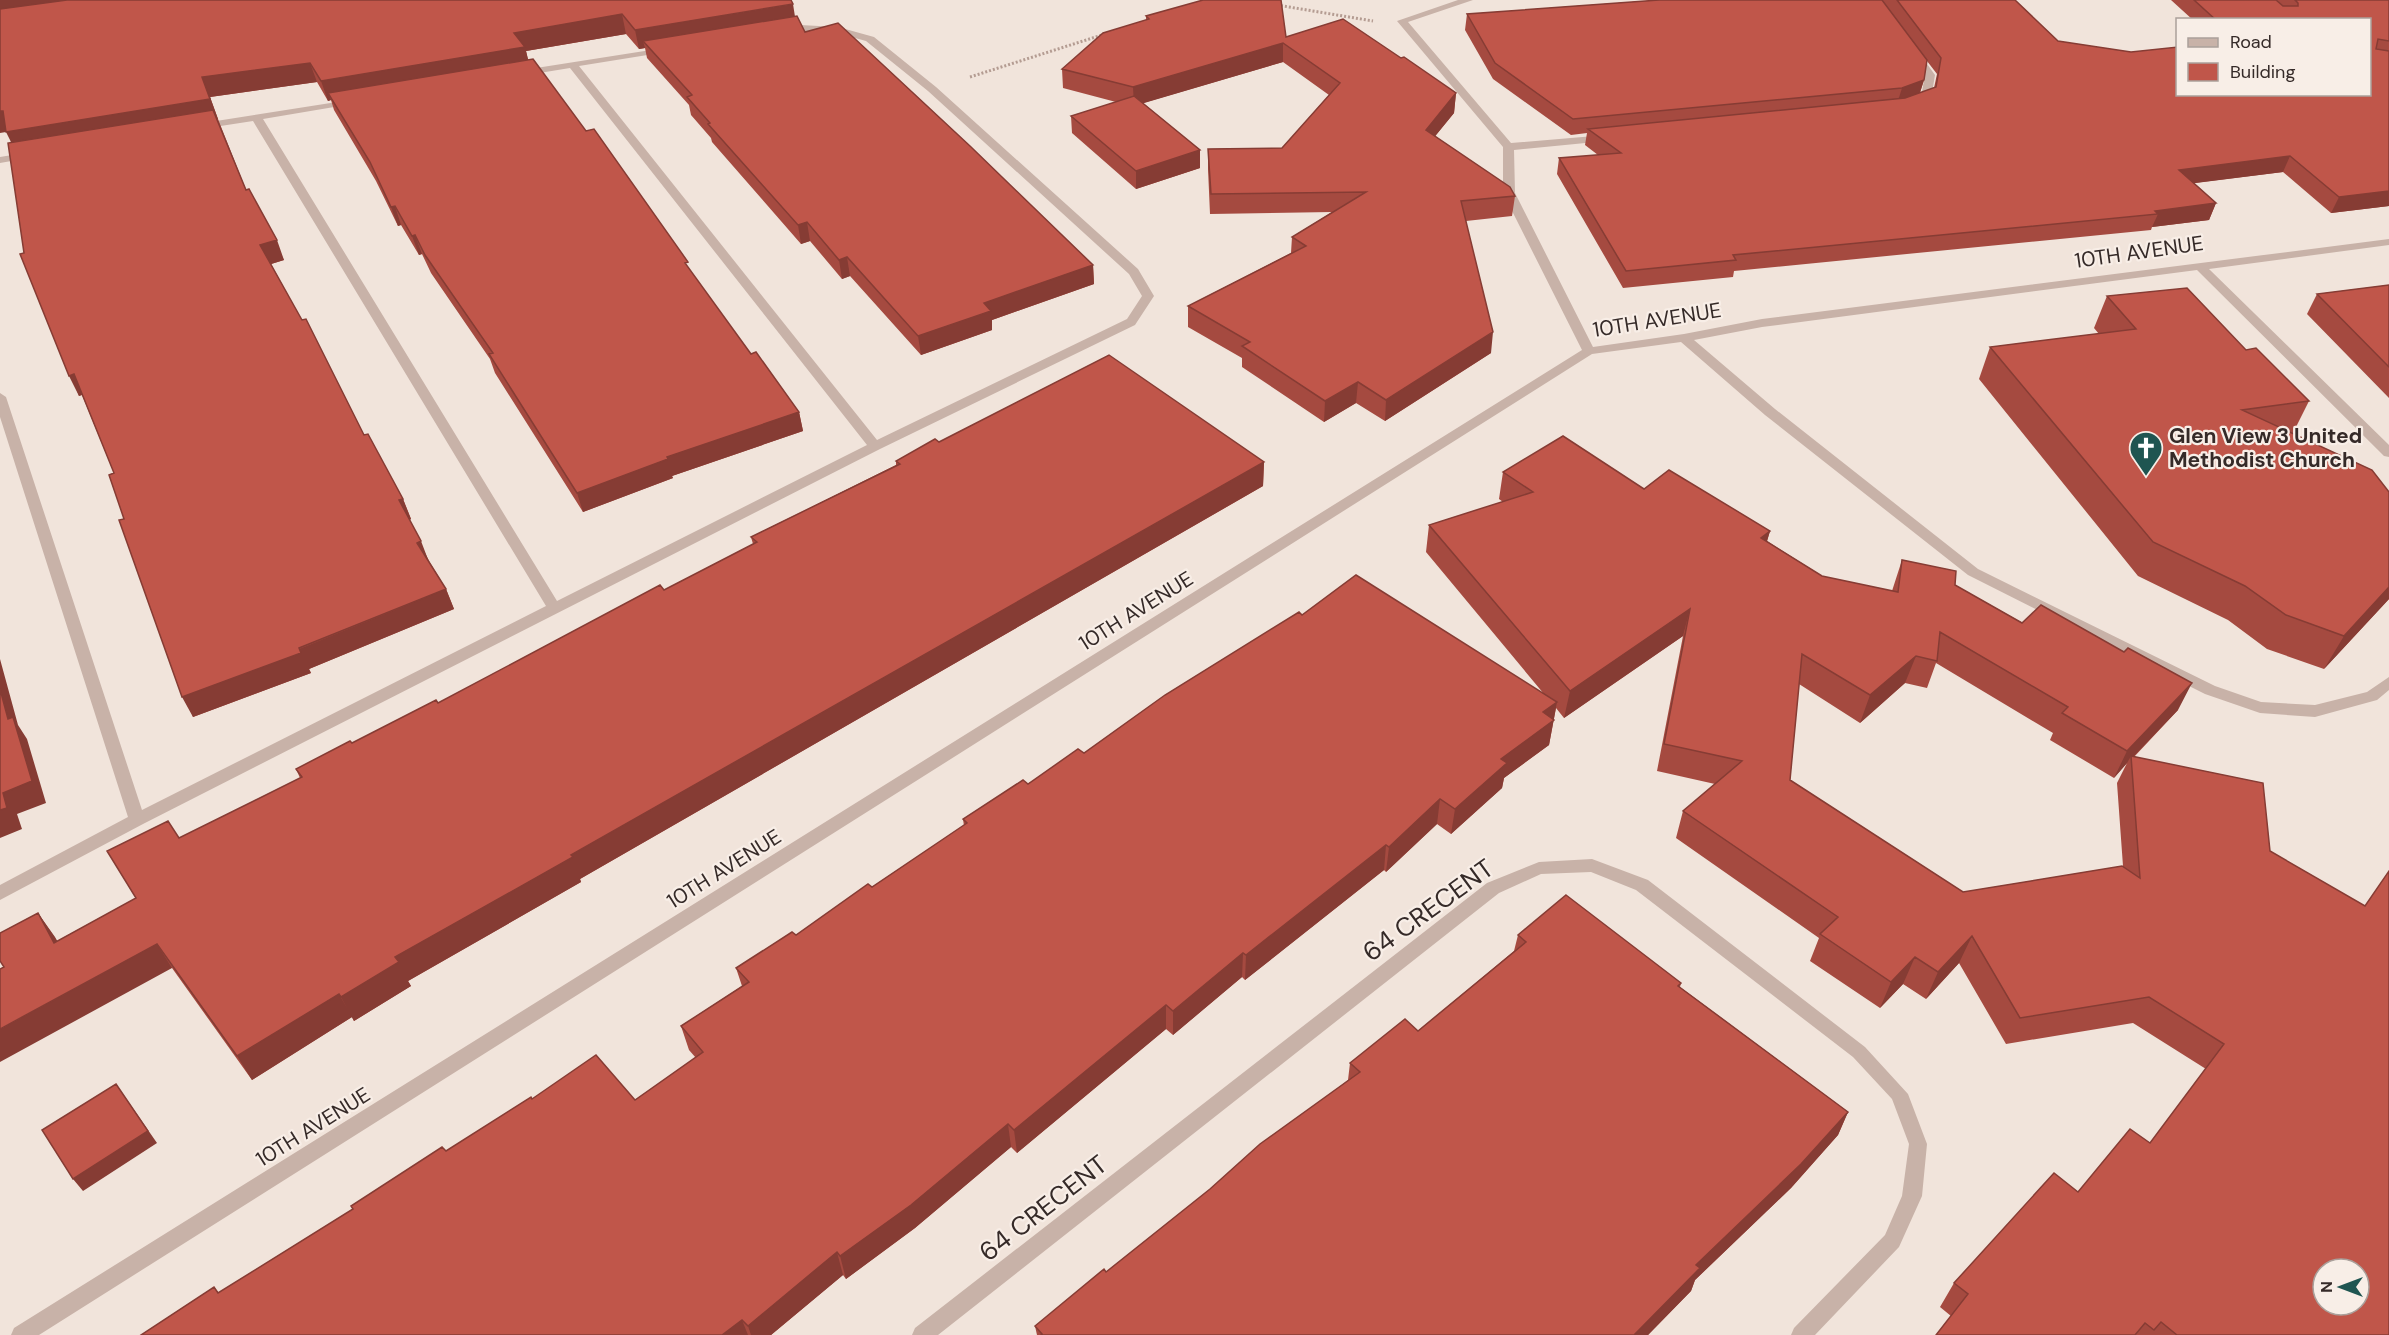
<svg xmlns="http://www.w3.org/2000/svg" width="2389" height="1335" font-family="'DM Sans',sans-serif">
	<style>
		.lines { fill: none; stroke-linecap: round; stroke-linejoin: round }
		.path { stroke: #b49c92; stroke-width: 3; stroke-dasharray: 2 2; stroke-linecap: butt }
		.minor { fill: #c8b2a8; fill-rule: evenodd }
		.wall { fill: #a54a40; fill-rule: evenodd }
		.shaded-wall { fill: #863c34 }
		.building { fill: #c0564a; stroke: #863c34; stroke-width: 1.5; fill-rule: evenodd }
		.labels { text-anchor: middle; dominant-baseline: central; stroke-width: 4.5; stroke-linejoin: round; paint-order: stroke }
		.street-label { font-size: 21px; fill: #352a28; stroke: #f8eee7 }
		.poi-label { font-size: 21px; font-weight: bold; fill: #352a28; stroke: #f8eee7; text-anchor: start }
		.near-street-label { font-size: 26px; fill: #352a28; stroke: #f8eee7 }
	</style>
	<rect width="100%" height="100%" fill="#f1e4db"/>
	<g class="lines">
		<path class="path" d="M1277 5 1373 21
			M970 77 1105 34"/>
		<path class="minor" d="M1458 0H1473L1408 22 1511 143 1606 135 1611 138 1606 141 1514 150 1515 193 1593 347 1684 334 1762 319 2389 239V245L2209 269 2389 445V457L2384 456 2197 270 1762 327 1694 340 1775 409 1978 569 2215 686 2261 702 2315 705 2367 692 2389 677V690L2377 700 2315 717 2260 713 2205 694 1968 575 1765 415 1681 342 1592 354 39 1335H11L14 1328 1582 350 1503 193V147L1397 21Z
			M800 25 838 27 874 37 936 87 1138 269 1154 296 1135 325 880 449 143 824 0 900V885L128 817 0 417V393L6 397 142 810 546 606 253 121 201 129 196 126 197 124 356 99 357 101 352 104 263 119 557 601 867 445 570 68 521 76 517 75V71L670 47V51L666 52 579 66 877 440 1127 319 1142 296 1129 274 928 91 866 41 837 33 800 31 784 34 779 31Z
			M1913 49 1917 50 1935 75 1931 99 1916 106 1911 103 1921 97 1925 75 1908 52Z
			M30 152 34 153V157L0 163V157Z
			M1592 859 1648 880 1865 1047 1908 1094 1927 1144 1922 1196 1899 1247 1815 1335H1791L1794 1328 1885 1235 1902 1196 1909 1144 1892 1099 1853 1057 1636 890 1591 872 1541 874 1499 893 938 1335H912L915 1328 1487 883 1539 862Z"/>
	</g>
	<path class="wall" d="M0 0 795 16 805 32 1093 265 1094 284 992 320V330L921 355 850 276 842 279 810 241 801 244 712 142 711 138 691 115 689 105 647 58 645 48 639 49 626 34 526 51 528 60 689 269 751 354 799 412 803 431 672 476 673 478 583 512 495 373 490 359 431 273 422 254 419 255 401 225 398 226 376 181 334 110 331 100 328 101 317 82 210 97 218 119 246 190 284 260 271 264 364 435 403 499 411 519 409 520 429 561 446 589 454 609 309 669 311 673 193 717 124 519 114 473 82 395 79 396 24 253 11 143Z
		M1659 0H2015L2058 41 2178 94 2370 20H2193L2171 0H2389V206L2331 213 2283 172 2194 183 2216 203 2209 220 2152 227 2151 230 1734 271 1733 277 1623 288 1557 174 1559 158 1598 155 1585 145 1587 133 1571 135 1493 79 1465 30 1467 14ZM1927 61 1937 74 1934 88 1920 93 1924 80Z
		M1146 16 1286 37 1401 58 1456 93 1454 113 1435 136 1515 196 1512 216 1466 221 1491 353 1385 421 1356 403 1324 422 1242 367V358L1188 327V306L1291 253 1292 237 1332 212 1210 214 1208 169V149L1282 148 1329 95 1283 62 1143 103 1200 150V168L1136 189 1072 133 1071 116 1116 102 1063 88 1062 69 1146 20Z
		M2389 285V398L2307 314 2317 294Z
		M2107 296 2246 350 2309 401 2293 433 2389 492V599L2324 669 2267 649 2228 620 2138 576 1979 379 1990 347 2099 334 2094 328Z
		M939 442 1264 462 1263 486 580 879 581 882 408 981 411 986 354 1021 352 1017 252 1080 172 968 4 967 38 913 57 941 136 898 300 778 296 769 438 703 664 590 753 544 751 537 896 465V461Z
		M1503 472 1644 489 1770 531 1767 541 1822 576 1892 591 1902 560 1955 585 2178 710 2134 757 2270 851 2389 1335H1936L1951 1316 1940 1307 1954 1283 2078 1192 2150 1143 2206 1069 2133 1023 2006 1044 1959 963 1926 999 1903 984 1880 1008 1810 961 1819 938 1676 838 1683 811 1715 784 1657 771 1683 636 1564 718 1556 708 1549 745 1504 778 1502 788 1451 834 1437 824 1386 872 1384 870 1245 980 1242 977 1173 1035 1166 1029 1017 1153 1011 1147 915 1228 846 1279 843 1275 771 1335H141L214 1287 219 1293 446 1151 532 1099 635 1100 696 1058 689 1050 681 1026 742 986 736 968 796 935 872 887 964 826 963 819 1084 753 1302 615 1544 694 1426 552 1429 525 1503 502 1499 499ZM1936 663 2053 733 2050 740 2114 778 2127 763 2117 783 2123 866 1963 892 1790 780 1799 684 1860 723 1905 683 1927 688Z
		M1518 935 1681 983 1680 987 1848 1112 1838 1135 1791 1188 1695 1280 1691 1291 1648 1335H1037L1035 1326 1106 1272 1348 1080 1350 1063 1418 1031 1514 951Z"/>
	<path class="shaded-wall" d="M0 0H138L0 20Z
		M793 4 796 23 643 41 645 48 639 49 635 30Z
		M622 14 626 34 526 51 530 67 328 93 331 100 328 101 321 81 514 33Z
		M1283 43V62L1134 106 1133 87Z
		M310 63 317 82 210 97 218 119 16 152 6 132 0 133V111L202 77Z
		M1924 80 1919 95 1897 104 1902 88Z
		M1456 93 1454 113 1424 150 1426 130Z
		M1200 150V168L1136 189V171Z
		M2290 156 2283 172 2172 186 2179 170Z
		M2389 191V206L2331 213 2339 197Z
		M2216 203 2209 220 2152 227 2158 214 2155 211Z
		M395 206 401 225 398 226 391 207Z
		M807 222 810 241 801 244 798 225Z
		M415 235 422 254 419 255 412 236Z
		M277 240 284 260 268 265 260 245Z
		M847 257 850 276 842 279 839 260Z
		M1093 265 1094 284 992 320V330L921 355 918 336 984 303Z
		M1493 332 1491 353 1385 421 1386 400Z
		M74 374 84 394 79 396 69 376Z
		M1358 382 1356 403 1324 422 1325 401Z
		M799 412 803 431 672 476 673 478 583 512 577 493 667 457Z
		M1264 462 1263 486 580 879 581 882 408 981 411 986 354 1021 341 997 395 957 571 855Z
		M403 499 411 519 407 521 399 500Z
		M1770 531 1762 558 1761 538Z
		M421 541 429 562 417 543Z
		M2389 587V599L2324 669 2344 636Z
		M446 589 454 609 309 669 311 673 193 717 182 697Z
		M1690 609 1683 636 1564 718 1570 691Z
		M1916 656 1905 683 1860 723 1870 695Z
		M0 659 18 725 27 739 46 803 17 814 22 829 0 838V810L3 793 8 719 0 689Z
		M2192 683 2178 710 2131 759V756L2127 763 2114 778 2127 751Z
		M1557 702 1549 745 1504 778 1502 788 1451 834 1455 809 1543 712Z
		M1440 799 1437 824 1386 872 1389 847Z
		M1386 845 1384 870 1245 980 1246 955Z
		M38 913 55 937 71 966 54 943Z
		M1972 936 1959 963 1926 999 1938 972Z
		M157 944 172 968 0 1062V1029Z
		M1243 953 1242 977 1173 1035V1011Z
		M1915 957 1903 984 1880 1008 1891 982Z
		M339 994 352 1017 252 1080 237 1056Z
		M1166 1005V1029L1017 1153 1014 1130Z
		M116 1084 157 1143 83 1191 73 1179Z
		M1848 1112 1838 1135 1791 1188 1695 1280 1691 1291 1648 1335H1634L1696 1265Z
		M1008 1124 1011 1147 915 1228 846 1279 840 1256Z
		M837 1252 843 1275 771 1335H751L748 1326Z
		M742 1320 748 1335H722Z"/>
	<path class="building" d="M67 0H791L793 4 635 30 622 14 514 33 525 47 321 81 310 63 202 77 210 99 6 132 3 111H0V9Z
		M1203 0H1281L1286 37 1343 19 1401 58 1404 57 1456 93 1426 130 1510 187 1515 196 1461 201 1493 332 1386 400 1358 382 1325 401 1242 346 1250 342 1188 306 1306 246 1292 237 1366 192 1211 194 1208 149 1282 148 1340 83 1283 43 1133 87 1062 69 1103 33 1149 19 1146 16Z
		M1659 0H1882L1927 60 1924 80 1902 88 1573 119 1495 63 1467 14Z
		M1897 0H2015L2058 41 2131 52 2178 47V94H2370V20H2216L2194 0H2276L2283 6H2298V3L2295 0H2389V41L2378 39 2376 49 2389 51V191L2339 197 2290 156 2179 170 2216 203 2155 211 2158 214 1733 255 1736 260 1626 271 1559 158 1621 153 1588 129 1905 98 1936 87 1941 58Z
		M797 16 805 32 838 23 970 146 1093 265 984 303 991 311 918 336 847 257 839 260 807 222 798 225 708 124 710 123 687 97 692 95 643 41Z
		M533 59 586 131 594 129 688 262 685 263 751 354 756 352 799 412 667 457 668 459 577 493 489 354 493 353 425 255 415 235 412 236 395 206 391 207 370 162 328 93Z
		M1134 96 1200 150 1136 171 1071 116Z
		M213 110 246 190 249 189 277 240 260 245 302 320 306 319 364 435 368 434 403 499 399 500 421 541 417 543 446 589 299 648 301 653 182 697 119 520 124 519 109 475 114 473 74 374 69 376 20 254 24 253 8 143Z
		M2389 285V367L2317 294Z
		M2187 288 2246 350 2256 348 2309 401 2242 410 2372 470 2389 492V587L2344 636 2286 615 2245 586 2153 542 1990 347 2136 329 2107 296Z
		M1109 355 1264 462 571 855 573 857 395 957 399 962 341 997 339 994 237 1056 157 944 0 1029V969L4 967 0 961V933L38 913 54 943 136 898 107 851 168 821 179 838 302 777 296 769 350 741 352 743 436 700 438 703 660 585 664 590 757 542 751 537 900 464 896 461 935 439 939 442Z
		M1563 436 1644 489 1669 470 1770 531 1761 538 1822 576 1898 592 1902 560 1956 571 1955 585 2022 623 2041 605 2124 652 2128 648 2192 683 2127 751 2062 713 2068 707 1940 632 1937 661 1916 656 1870 695 1802 654 1790 780 1963 892 2122 866 2140 878 2131 756 2263 783 2270 851 2365 906 2389 871V1335H2177L2161 1322 2154 1330 2145 1323 2135 1335H1936L1968 1294 1954 1283 2054 1173 2078 1192 2130 1129 2150 1143 2224 1044 2149 997 2020 1018 1972 936 1938 972 1915 957 1891 982 1820 934 1838 917 1683 811 1742 761 1664 744 1690 609 1570 691 1429 525 1533 492 1503 472ZM2323 1269H2359V1305H2323Z
		M1356 575 1557 702 1543 712 1554 720 1501 759 1507 763 1455 809 1440 799 1389 847 1386 845 1246 955 1243 953 1173 1011 1166 1005 1014 1130 1008 1124 911 1205 840 1256 837 1252 748 1326 742 1320 722 1335H141L214 1287 218 1293 353 1209 351 1206 442 1147 446 1151 531 1097 532 1099 596 1055 635 1100 703 1052 681 1026 749 982 736 968 792 932 796 935 868 884 872 887 967 823 963 819 1023 780 1028 784 1078 749 1084 753 1165 695 1299 612 1302 615Z
		M0 689 8 719 13 717 32 781 3 793 7 808 0 810Z
		M1566 895 1681 983 1678 986 1848 1112 1801 1164 1696 1265 1700 1268 1634 1335H1041L1042 1334 1035 1326 1104 1269 1106 1272 1210 1189 1260 1144 1360 1072 1350 1063 1405 1019 1418 1031 1526 942 1518 935Z
		M116 1084 148 1131 73 1179 42 1130Z"/>
	<defs>
		<g id="church-pin" transform="scale(1.725)"><path d="M0 17L-7.5 6A9.5 9.5 0 1 1 7.5 6Z" fill="#1f5551" stroke="#f8eee7"/><path d="M-1.2-6h2.4v3.5h3.3v2.4h-3.3V6h-2.4V-.1h-3.3v-2.4h3.3Z" fill="#fff"/></g>
	</defs>
	<g fill-rule="evenodd">
		<use href="#church-pin" x="2146" y="448"/>
	</g>
	<g class="labels">
		<g class="street-label">
			<text transform="translate(2139 252) rotate(-8)">10TH AVENUE</text>
			<text transform="translate(1657 320) rotate(-9)">10TH AVENUE</text>
			<text transform="translate(1136 611) rotate(-32)">10TH AVENUE</text>
			<text transform="translate(724 869) rotate(-32)">10TH AVENUE</text>
			<text transform="translate(313 1127) rotate(-32)">10TH AVENUE</text>
		</g>
		<g class="poi-label">
			<text x="2169" y="436">Glen View 3 United<tspan x="2169" dy="24">Methodist Church</tspan></text>
		</g>
		<g class="near-street-label">
			<text transform="translate(1428 910) rotate(-36)">64 CRECENT</text>
			<text transform="translate(1043 1208) rotate(-38)">64 CRECENT</text>
		</g>
	</g>
	<rect x="2176" y="18" width="195" height="78" fill="#f8eee7" stroke="#aaa09b" stroke-width="1.5"/>
	<rect x="2188" y="38" width="30" height="9" fill="#c8b2a8" stroke="#aaa09b" stroke-width="1.5"/>
	<text x="2230" y="48" font-size="18" fill="#352a28">Road</text>
	<rect x="2188" y="63" width="30" height="18" fill="#c0564a" stroke="#aaa09b" stroke-width="1.5"/>
	<text x="2230" y="78" font-size="18" fill="#352a28">Building</text>
	<g transform="translate(2341 1287) rotate(270)"><circle r="28" fill="#f8eee7" stroke="#aaa09b" stroke-width="1.5"/>
	<path d="M0-4.5L10 22L0 15L-10 22Z" fill="#1f5551"/>
	<text y="-9" font-size="16" font-weight="bold" text-anchor="middle" fill="#352a28">N</text>
	</g>
</svg>
